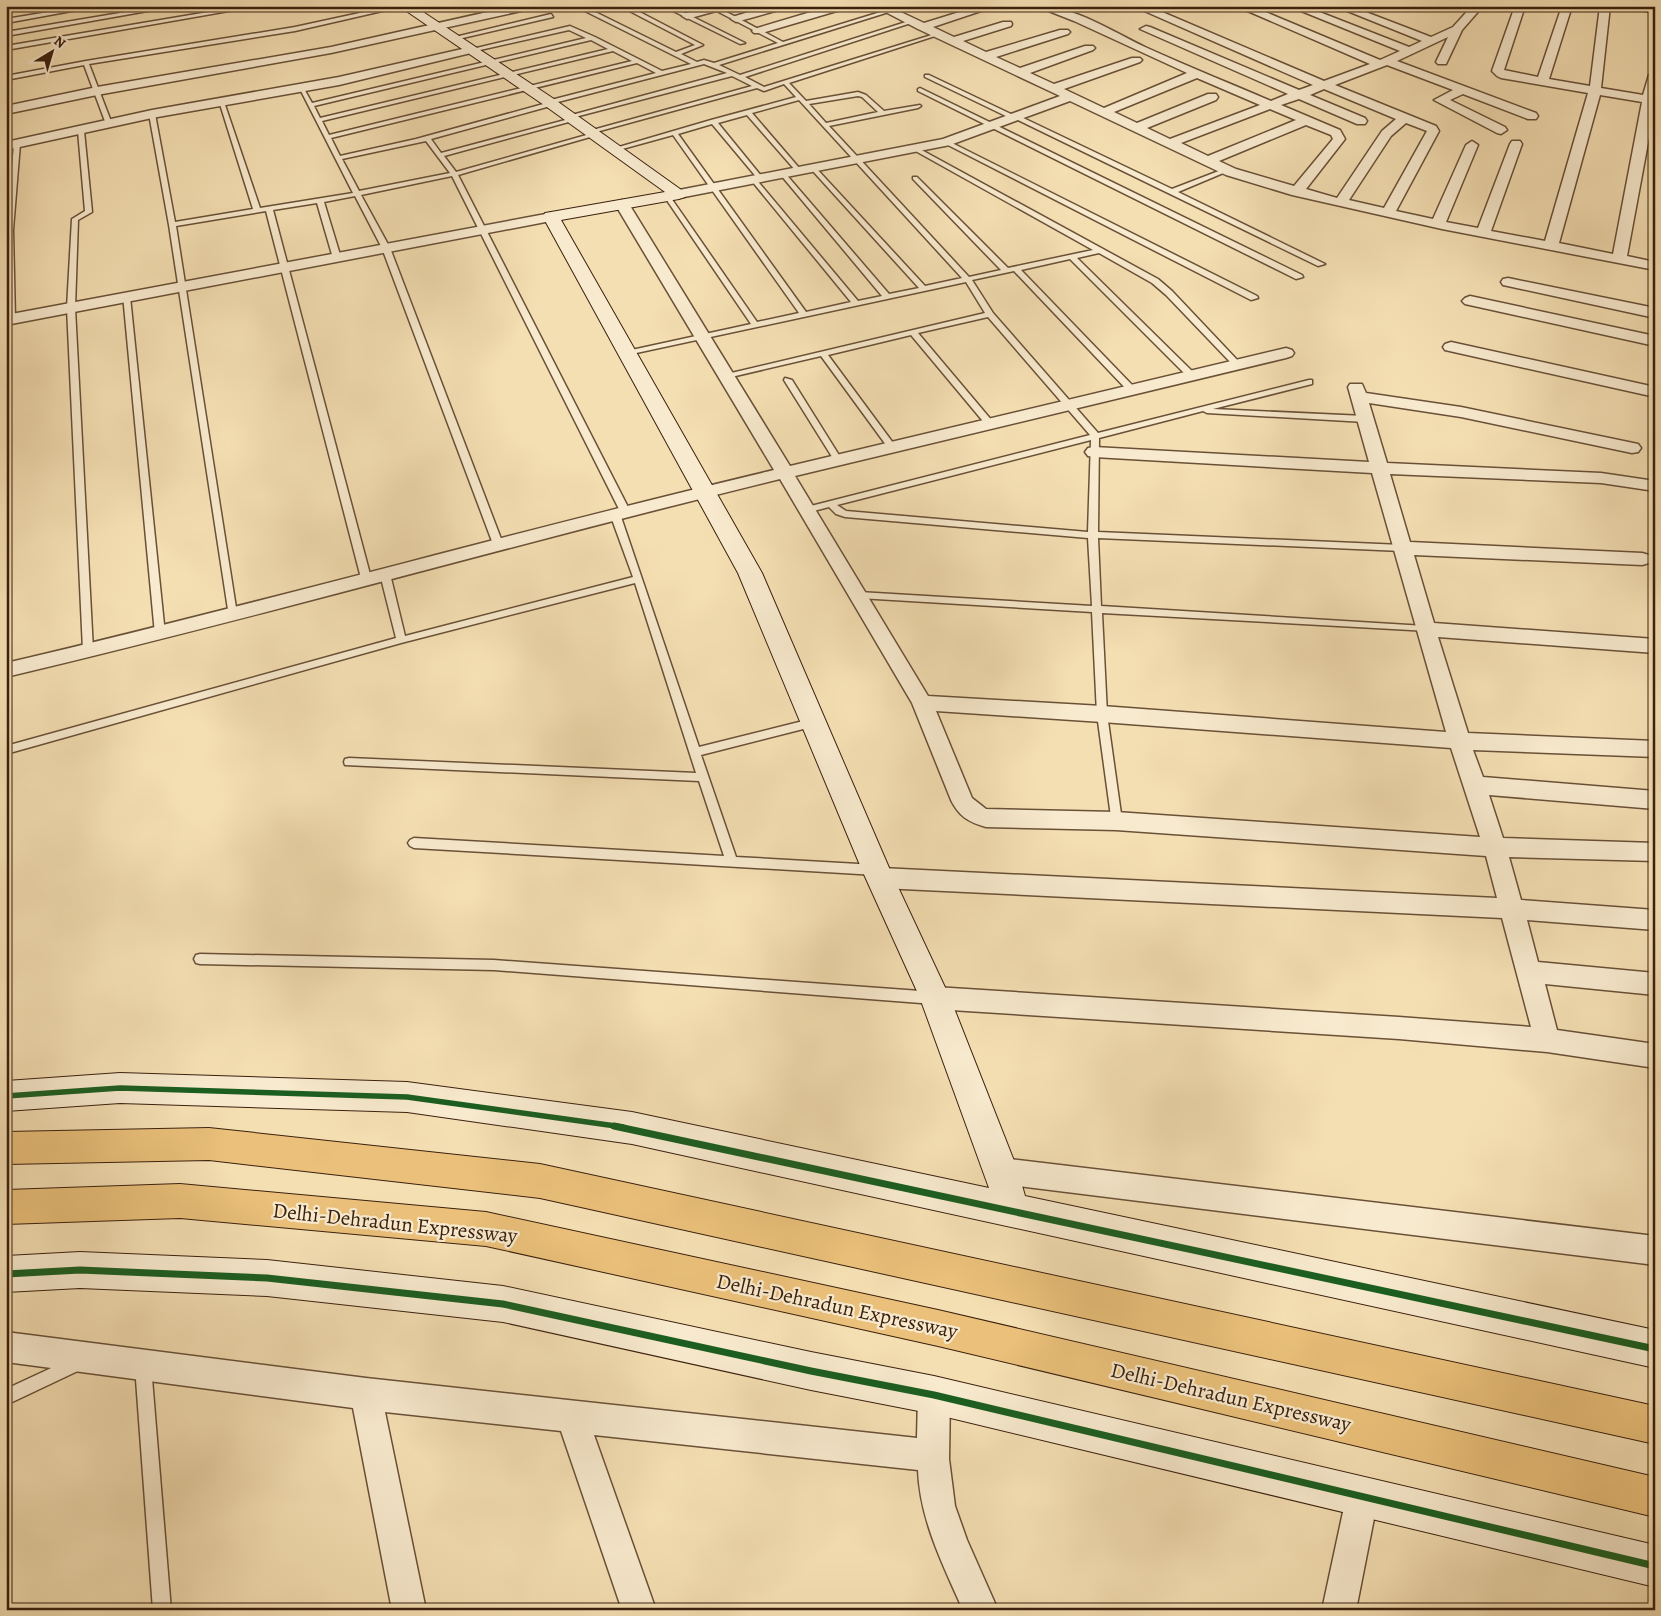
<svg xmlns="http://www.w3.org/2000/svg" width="1661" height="1616" font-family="Alegreya,serif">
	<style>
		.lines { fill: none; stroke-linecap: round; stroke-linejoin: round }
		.lane-casing { stroke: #695037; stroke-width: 3 }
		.street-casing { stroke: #695037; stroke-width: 3 }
		.secondary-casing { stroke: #3b200e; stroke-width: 2 }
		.highway-casing { stroke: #3b200e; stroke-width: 2 }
		.lane { fill: #f8eace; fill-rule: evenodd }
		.street { fill: #f8eace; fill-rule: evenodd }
		.secondary { fill: #f8eace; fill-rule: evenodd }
		.highway { fill: #eac07a; fill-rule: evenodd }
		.cycleway-far1-casing { stroke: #f8eace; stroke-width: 9 }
		.cycleway-casing { stroke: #f8eace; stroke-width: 10 }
		.cycleway-far1 { stroke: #1b5e20; stroke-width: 5.5 }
		.cycleway { stroke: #1b5e20; stroke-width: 7 }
		.labels { text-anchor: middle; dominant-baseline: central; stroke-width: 4.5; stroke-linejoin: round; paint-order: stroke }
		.near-street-label { font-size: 21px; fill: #3b200e; stroke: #f8eace }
	</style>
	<rect width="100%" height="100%" fill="#f4dfb3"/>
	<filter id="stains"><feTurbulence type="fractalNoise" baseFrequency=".004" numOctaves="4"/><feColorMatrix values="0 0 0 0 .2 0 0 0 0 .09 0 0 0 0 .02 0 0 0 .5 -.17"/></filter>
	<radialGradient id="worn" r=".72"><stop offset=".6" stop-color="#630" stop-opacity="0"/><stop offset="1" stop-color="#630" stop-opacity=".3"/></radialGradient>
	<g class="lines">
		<g class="lane-casing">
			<path id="lane" d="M85 6H99L6 23V19Z
				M162 6H176L6 36V32Z
				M244 6H258L6 50V46Z
				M392 6H404L295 31 89 64 112 124 109 126 106 124 84 65 6 80V76L86 61 295 27Z
				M575 6H583L676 52 695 45 620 6H628L703 45 681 54 697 62 704 60 714 63 778 43 713 9V7H717L783 42 887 10 892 11 719 65 740 75 909 21 914 22 745 77 764 87 938 33V35L789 83 806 101 858 92 866 95 884 111 920 105 921 106 918 108 829 126 969 277 1001 270 913 179V177H917L1008 268 1093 250 912 149V147H916L1158 279 1172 291 1241 364 1234 366 1166 295 1152 283 1099 253 1077 258 1194 373V377H1188L1070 259 1021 270 1135 388V392H1129L1014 271 972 280 993 313 1098 433 1309 380H1312V384L1213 409 1365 416 1369 419 1365 422 1207 413 1203 411 1099 438 1098 532 1402 545 1407 548 1402 551 1098 538 1101 606 1425 626 1429 627 1430 629 1429 631 1102 613 1107 714 1122 821 1120 824H1112L1097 714 1092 612 859 598 854 595 859 592 1092 606 1088 538 845 517 836 514 829 507 806 513 801 510 803 508 1090 435 988 317 918 333 993 422V426H987L911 335 828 355 896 447 892 450 889 449 821 356 727 378 723 376 727 374 985 313 966 282 627 355 623 353 627 351 751 324 664 196 667 194 669 195 757 322 799 313 673 135 615 151 612 149 711 120 796 97 784 84 764 91 757 88 596 132 597 135 458 175 630 511 628 513 625 514 620 511 452 176 361 195 390 248 503 544 498 547 493 544 382 248 355 196 324 202 341 258 337 260 333 258 317 203 273 210 371 578 366 581 361 578 266 211 176 226 237 614 235 616H229L169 225 149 114 152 112 155 114 175 222 253 209 219 101 224 102 260 208 353 193 299 87H303L312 103 586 38 569 30 471 52 468 50 570 26 595 37 662 71 691 64ZM591 40 608 49 320 118 314 106ZM613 51 632 61 329 135 322 121ZM637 63 656 73 547 101V103L416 139 340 156 331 138ZM704 64 727 73 568 116 569 119 441 153 431 139 554 105V103ZM732 76 752 86 589 131 590 134 456 172 444 156 576 120 575 117ZM858 96 862 97 878 112 826 123 809 104ZM799 100 962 278 925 286 815 167H811V169L919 288 889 294 784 172H780V174L882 296 858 301 755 178H751V180L851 302 806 312 678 134 712 124 758 179H762V177L718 123 747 115 796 171H800V169L752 113ZM426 141 450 173 359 191 342 159ZM1091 440 1088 532 846 511 837 505Z
				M663 6H671L745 43 740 44Z
				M551 14 553 17 454 40 451 38Z
				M925 75H929L1013 115H1017L1172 189 1224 169H1228V171L1178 192 1325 264 1318 266 1014 118H1010L925 77Z
				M920 88 1302 275 1303 277 1296 279 918 91V89Z
				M81 129 84 131 92 212 78 220 75 308 93 650 88 654 83 650 67 308 72 219 85 211 78 131Z
				M946 140 1257 296 1258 298 1251 300 944 143 943 142Z
				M17 142 20 144 13 230 15 319 11 321 7 319V230L14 144Z
				M123 295 130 297 165 634 160 637 155 634Z
				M785 378 792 380 842 460 841 462H835L834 460 784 380Z
				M615 511 620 514 699 747 815 718 820 722 815 726 701 755 736 857 876 865 880 867 882 870 880 873 876 875 414 848 410 846 408 843 410 840 414 838 724 856 699 781 345 765 344 762 345 759 349 758 696 773 635 583 401 643 6 754V746L396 638 380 574 382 572H388L390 574 405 636 633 577 610 514Z
				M200 954 494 960 934 992 938 994 940 998 938 1002 934 1004 494 970 200 964 196 963 194 959 196 955Z
				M77 1356 82 1359 85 1364 82 1369 6 1405V1389Z
				M143 1358 148 1361 151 1366 171 1610H153L135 1366 138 1361Z"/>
		</g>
		<g class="street-casing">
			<path id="street" d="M514 6H535L530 9 331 53 97 95 6 114V106L97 87 331 47Z
				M710 6H728L727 8 687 19 682 16 683 14Z
				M769 6H787L786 8 736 22 731 19 732 17Z
				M831 6H848L847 8 762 33H754L752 31 754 29Z
				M874 6H888L924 23 979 6H996L933 27 954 37 1003 22H1011L1012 24 1011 26 963 41 986 52 1060 30H1068L1070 32 1068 34 996 57 1020 68 1085 46H1093L1095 48 1093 50 1030 73 1054 84 1132 58H1140L1142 60 1140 62 1064 89 1104 108 1187 73 1074 21 1036 6C1075 6 1111 31 1145 47 1187 66 1229 83 1271 101L1288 94 1140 29 1146 26 1150 27 1299 90 1313 85 1133 6H1148L1324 81 1370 64 1236 6H1251L1380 60 1400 51 1289 6H1304L1409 47 1422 41 1335 6H1350L1431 37 1453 27 1472 6H1483L1462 30 1446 64H1438L1436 62 1448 37 1397 61 1536 113 1538 116 1536 119H1528L1463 94 1450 100 1505 127 1507 130 1501 134 1497 133 1434 100 1453 90 1387 65 1335 85 1436 126 1439 131 1396 211 1433 219 1466 145 1472 141 1478 145 1446 222 1478 228 1510 144 1512 141H1520L1522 144 1491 231 1545 241 1588 93 1501 78 1497 76 1492 71 1515 6H1525L1504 70 1538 77 1562 6H1572L1549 79 1590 86 1600 6H1610L1601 88 1643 95 1649 75 1655 72V105L1627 256 1655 262V270L1442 229 1292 195 1226 175 1070 101 950 145 679 198 674 197 672 194 679 190 943 139 1060 96 918 29ZM1197 78 1260 105 1170 139 1147 128 1216 100 1218 97 1216 94H1208L1137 123 1114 112ZM1324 89 1396 119 1382 131 1337 198 1306 189 1345 139 1340 130 1281 105 1299 99 1357 124H1365L1367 121 1365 118 1310 95ZM1600 95 1642 102 1613 254 1559 243ZM1270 109 1296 120 1208 156 1181 143ZM1406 123 1427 131 1384 208 1349 200 1391 136ZM1306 125 1331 135 1333 139 1294 186 1236 169 1219 161Z
				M1093 6H1106V7L1101 10Z
				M1629 6 1655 7V13L1630 8Z
				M471 47 475 48 477 50 475 52 339 85 152 118 6 150V142L152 110 339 77Z
				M622 200 629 204 790 466 1286 348 1292 350 1294 353 1292 356 1286 358 795 476 928 696 1102 706 1446 732 1372 473 1094 457 1088 456 1085 452 1088 448 1094 447 1369 462 1348 387 1350 384H1362L1366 393 1461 407 1638 444 1641 448 1638 452 1632 453 1461 417 1369 403 1387 463 1601 473 1655 481V491L1601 483 1390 474 1410 542 1642 553 1649 555 1651 559 1649 563 1642 565 1414 555 1434 623 1655 639V653L1438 637 1468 733 1655 741V757L1473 750 1483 777 1655 791V809L1489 795 1503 838 1655 843V861L1509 857 1521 900 1655 910V930L1527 920 1538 962 1655 973V995L1545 984 1557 1030 1655 1044V1068L1547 1052 1399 1039 935 1009 926 1006 922 998 926 990 935 987 1399 1017 1531 1027 1502 918 881 888 873 885 869 878 873 871 881 868 1497 898 1486 856 1116 830 986 827C968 822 959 816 951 800L912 703 780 479C521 542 265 616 6 677V663C263 603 517 531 774 470L615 204ZM936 711 1102 722 1451 748 1480 837 1116 812 986 809 972 798Z
				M551 213 556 214 558 217 556 220 6 325V315Z
				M1508 278 1655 308V318L1503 285 1501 282 1503 279Z
				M1470 296 1655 336V346L1465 304 1462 301 1465 298Z
				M1451 342 1655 387V397L1445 350 1443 347 1445 344Z
				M1001 1158 1655 1236V1265L1001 1184 991 1180 987 1171 991 1162Z
				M6 1332 366 1378 917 1438 918 1395 923 1384 934 1379 945 1384 950 1395 949 1459 955 1506 967 1540 998 1610H963C943 1565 920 1520 918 1470L594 1435 656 1610H622L561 1431 385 1412 426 1610H392L353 1408 6 1362Z
				M1362 1482 1374 1486 1378 1498 1356 1610H1322L1346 1498 1350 1486Z"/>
		</g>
		<g class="secondary-casing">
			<path id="secondary" d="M399 6H414L554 99 687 194 685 197 679 199 561 220 762 573 890 870 950 998 1018 1171 1025 1196 1655 1330V1368L632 1144 407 1112 120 1103 6 1111V1081L120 1073 407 1082 632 1112 989 1188 920 998 862 870 738 573 543 217 545 213 551 212 665 192 544 105Z
				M80 1252 267 1260 503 1286 811 1352 934 1376 1655 1545V1587L934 1414 811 1390 503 1322 267 1296 80 1288 6 1292V1256Z"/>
		</g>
		<g class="highway-casing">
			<path id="highway" d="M209 1128 540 1164 1655 1406V1444L540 1198 209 1160 6 1164V1132Z
				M180 1184 486 1212 938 1310 1655 1477V1517L938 1346 486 1246 180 1218 6 1224V1190Z"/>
		</g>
		<use href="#lane" class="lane"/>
		<use href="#street" class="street"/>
		<use href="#secondary" class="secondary"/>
		<use href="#highway" class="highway"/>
		<g class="cycleway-far1-casing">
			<path id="cycleway-far1" d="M6 1096 120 1088 407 1097 623 1127"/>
		</g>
		<g class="cycleway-casing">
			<path id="cycleway" d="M614 1126 1655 1349
				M6 1274 80 1270 267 1278 503 1304 811 1371 934 1395 1655 1566"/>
		</g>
		<use href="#cycleway-far1" class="cycleway-far1"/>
		<use href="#cycleway" class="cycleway"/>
	</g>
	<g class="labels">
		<g class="near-street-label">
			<text transform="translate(395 1223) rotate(6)">Delhi-Dehradun Expressway</text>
			<text transform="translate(837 1306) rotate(12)">Delhi-Dehradun Expressway</text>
			<text transform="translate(1231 1397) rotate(13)">Delhi-Dehradun Expressway</text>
		</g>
	</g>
	<rect width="1661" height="1616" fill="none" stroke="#f4dfb3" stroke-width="25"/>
	<rect x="8" y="8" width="1646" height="1601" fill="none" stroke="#3b200e" stroke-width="2.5"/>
	<rect x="12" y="12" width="1636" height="1591" fill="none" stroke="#3b200e"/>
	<g transform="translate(52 52) rotate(38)" stroke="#f8eace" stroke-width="4" paint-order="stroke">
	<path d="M0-4L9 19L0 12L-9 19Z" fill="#3b200e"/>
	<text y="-8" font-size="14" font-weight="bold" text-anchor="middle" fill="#3b200e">N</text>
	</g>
	<rect width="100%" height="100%" filter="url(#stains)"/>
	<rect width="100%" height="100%" fill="url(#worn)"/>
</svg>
